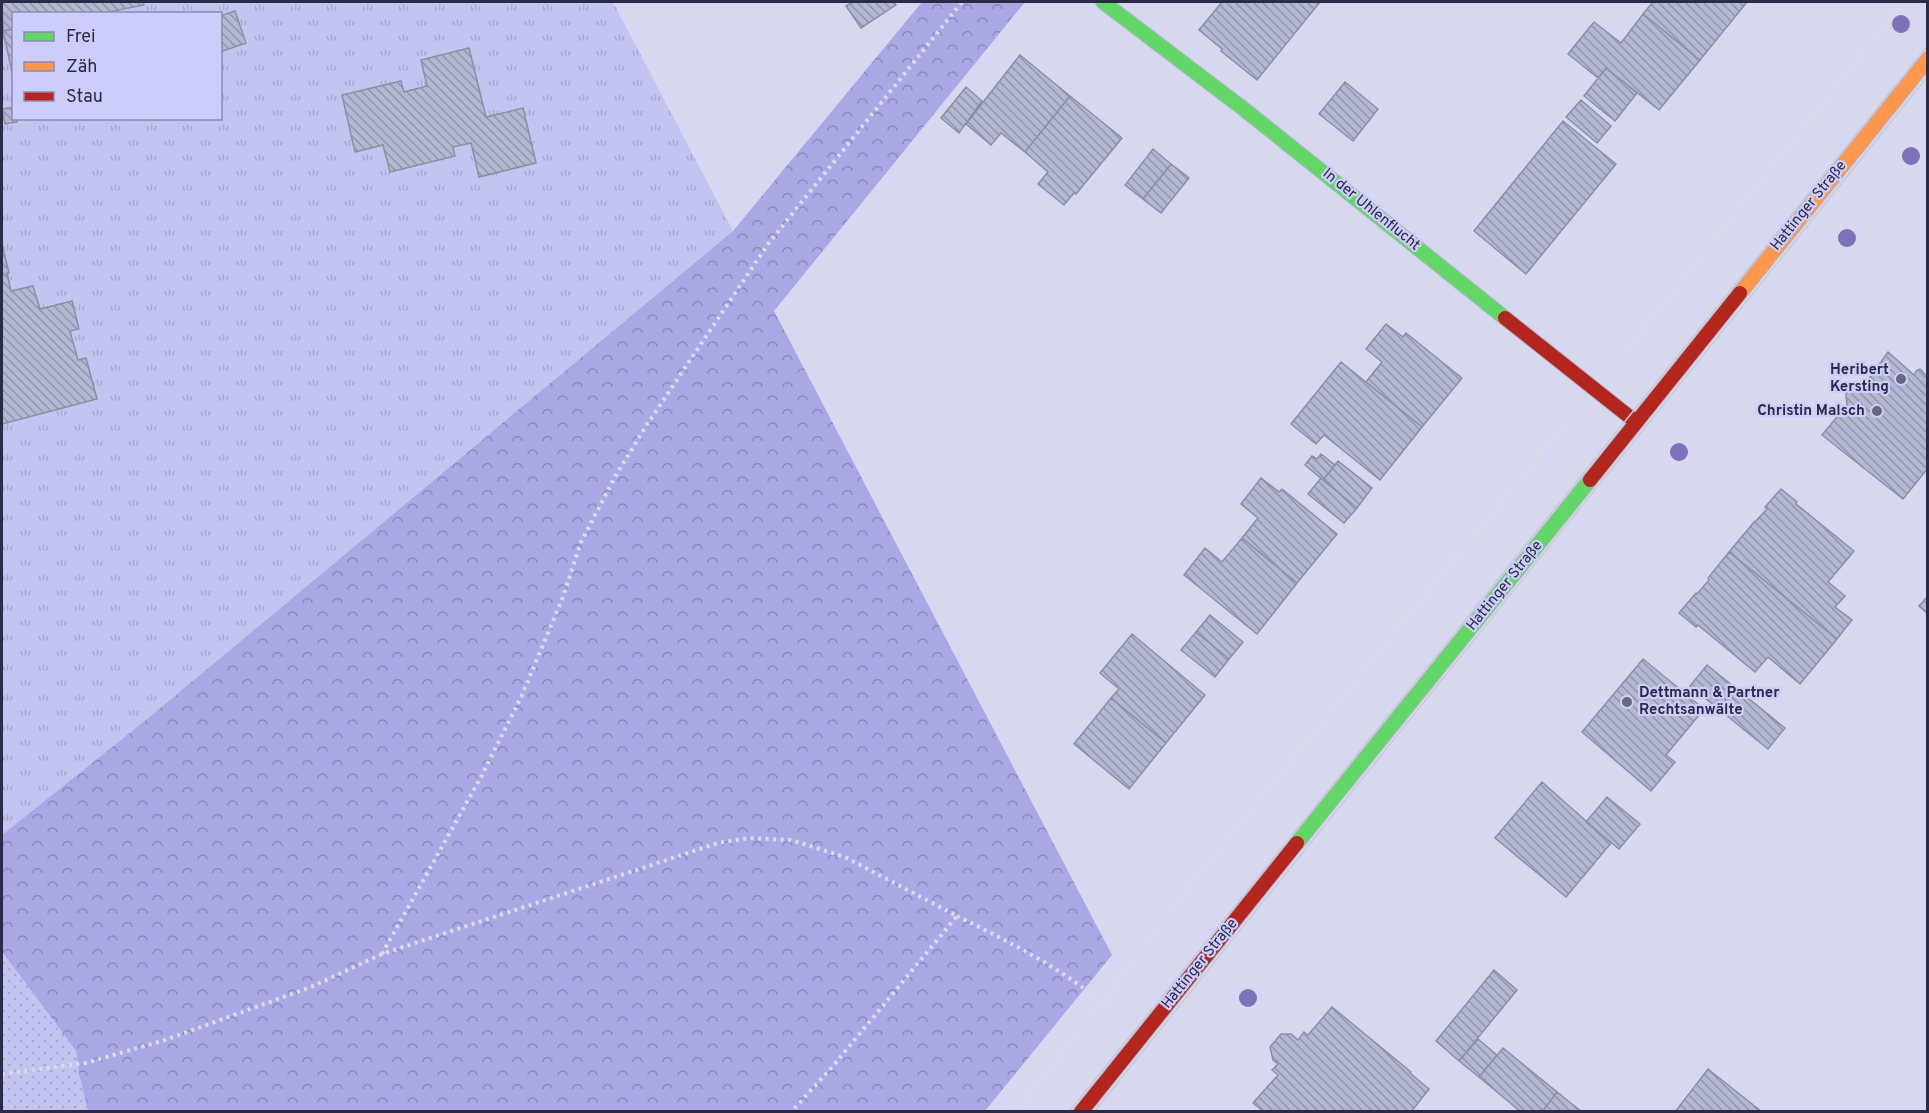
<svg xmlns="http://www.w3.org/2000/svg" width="1929" height="1113" font-family="Overpass,sans-serif">
	<style>
		.grass { fill: url(#grass-tufts); fill-rule: evenodd }
		.forest { fill: url(#forest-crowns) }
		.park { fill: url(#park-dots) }
		.building { fill: url(#building-back-hatch); stroke: #8a8fa6; stroke-width: 1.5 }
		.lines { fill: none; stroke-linecap: round; stroke-linejoin: round }
		.fast-casing { stroke: #b4b4cd; stroke-width: 16 }
		.slow-casing { stroke: #b4b4cd; stroke-width: 16 }
		.jam-casing { stroke: #b4b4cd; stroke-width: 16 }
		.path { stroke: #dbdbe3; stroke-width: 4; stroke-dasharray: 3 4.5; stroke-linecap: butt }
		.fast { stroke: #63d668; stroke-width: 14 }
		.slow { stroke: #ff974d; stroke-width: 14 }
		.jam { stroke: #b3261e; stroke-width: 14 }
		.tram { stroke: #cacad2; stroke-width: 1.5 }
		.tree { fill: #7d72b7 }
		.poi-dot { fill: #676782; stroke: #cccdfb; stroke-width: 2 }
		.labels { text-anchor: middle; dominant-baseline: central; stroke-width: 4.5; stroke-linejoin: round; paint-order: stroke }
		.street-label { font-size: 15px; fill: #2b2a47; stroke: #cccdfb }
		.poi-label { font-size: 15px; font-weight: bold; fill: #2b2a47; stroke: #cccdfb; text-anchor: end }
	</style>
	<defs>
		<pattern id="grass-tufts" width="24" height="20" patternUnits="userSpaceOnUse" patternTransform="scale(1.5)"><rect width="24" height="20" fill="#c3c5f1"/><path d="M3 7l-1-3M5 7V3M7 7l1-3M15 17l-1-3M17 17v-4M19 17l1-3" fill="none" stroke="#a8a9d0"/></pattern>
		<pattern id="forest-crowns" width="20" height="18" patternUnits="userSpaceOnUse" patternTransform="scale(1.5)"><rect width="20" height="18" fill="#a9a8e5"/><path d="M2 6a3 3 0 1 1 6 0M12 15a3 3 0 1 1 6 0" fill="none" stroke="#8a89bb"/></pattern>
		<pattern id="park-dots" width="8" height="8" patternUnits="userSpaceOnUse" patternTransform="scale(1.5)"><rect width="8" height="8" fill="#c3c5f1"/><path d="M2 2h.1M6 6h.1" fill="none" stroke="#a8a9d0" stroke-width="1.8" stroke-linecap="round"/></pattern>
		<pattern id="building-back-hatch" width="6" height="6" patternUnits="userSpaceOnUse" patternTransform="scale(1.5)"><rect width="6" height="6" fill="#b1b8d0"/><path d="M-1 5l2 2M0 0l6 6M5-1l2 2" fill="none" stroke="#9096ab"/></pattern>
	</defs>
	<rect width="100%" height="100%" fill="#d6d8f0"/>
	<path class="grass" d="M2 2H613L733 231 147 719 2 835ZM14 14H220V118H14Z"/>
	<path class="forest" d="M922 2H1025L774 311 1112 955 985 1111H88L79 1075 76 1051 2 952V835L147 719 733 231Z"/>
	<path class="park" d="M2 952 76 1051 79 1075 88 1111H2Z"/>
	<path class="building" d="M2 2H143L144 5 98 14H14V29L3 31Z
		M853 2H893L896 5 861 28 846 6Z
		M1222 2H1320L1257 80 1221 51 1222 49 1199 30Z
		M1653 2H1747L1700 60 1643 14Z
		M235 11 246 43 220 52V16Z
		M1643 14 1700 60 1659 110 1606 68 1598 78 1568 54 1594 22 1621 43Z
		M14 29V81L3 31Z
		M469 48 486 117 523 108 536 163 479 177 471 143 453 147 455 156 390 172 383 145 355 152 342 95 401 81 404 92 427 86 421 60Z
		M1020 55 1070 96 1025 152 1001 133 991 145 966 124Z
		M1606 68 1637 93 1615 121 1584 96Z
		M1345 82 1378 109 1353 141 1319 114Z
		M966 87 982 101 959 133 941 118Z
		M1070 96 1122 138 1076 194 1074 193 1064 205 1038 184 1048 172 1025 152Z
		M1581 100 1611 126 1597 143 1566 117Z
		M14 107V118H16L17 122 5 124 2 109Z
		M1563 121 1616 164 1526 274 1474 231Z
		M1153 149 1171 164 1143 199 1125 185Z
		M1171 164 1189 178 1161 213 1143 199Z
		M2 244 9 273H7L11 291 33 286 40 309 72 301 79 329 70 331 78 360 86 358 97 399 2 424Z
		M1386 324 1403 337 1406 333 1462 378 1422 427 1366 382 1382 362 1366 349Z
		M1888 352 1914 375 1917 370 1920 369 1928 377V468L1903 499 1822 435 1847 405 1846 394 1853 384H1865Z
		M1341 362 1422 427 1380 480 1324 435 1316 444 1291 424Z
		M1321 454 1335 465 1323 480 1305 465 1312 456 1317 459Z
		M1338 461 1372 488 1357 508 1323 480Z
		M1261 478 1279 492 1282 489 1337 534 1297 583 1242 538 1258 518 1241 504Z
		M1321 478 1357 508 1344 523 1308 494Z
		M1781 489 1797 502 1796 504 1854 551 1828 582 1845 596 1835 607 1852 620 1837 639 1729 552 1755 521H1756L1767 509 1765 507Z
		M1242 538 1297 583 1257 634 1184 575 1205 548 1222 562Z
		M1729 552 1837 639 1800 684 1768 657 1755 672 1698 625 1696 627 1679 613 1696 593 1697 594 1709 580 1708 578Z
		M1928 596V614L1919 606Z
		M1210 615 1243 642 1229 659 1196 632Z
		M1196 632 1229 659 1215 677 1181 650Z
		M1132 634 1205 695 1166 743 1111 698 1119 689 1100 673Z
		M1643 659 1704 709 1666 755 1675 762 1651 791 1582 732Z
		M1707 665 1785 728 1768 749 1690 686Z
		M1111 698 1166 743 1129 789 1074 744Z
		M1542 782 1611 843 1566 897 1495 838Z
		M1607 797 1640 824 1619 849 1586 822Z
		M1494 970 1517 990 1459 1061 1436 1041Z
		M1332 1007 1411 1072 1410 1073 1429 1089 1411 1112H1264L1253 1103 1278 1075 1272 1070 1278 1064 1273 1060 1270 1047 1281 1034H1291L1298 1040 1304 1032 1308 1035Z
		M1478 1039 1497 1055 1479 1077 1459 1061Z
		M1503 1048 1557 1092 1542 1112H1521L1479 1077Z
		M1708 1069 1762 1112H1675Z
		M1557 1092 1582 1112H1542Z"/>
	<g class="lines">
		<g class="fast-casing">
			<path id="fast" d="M1103 2 1245 110 1505 318
				M1297 843 1590 480"/>
		</g>
		<g class="slow-casing">
			<path id="slow" d="M1740 293 1928 59"/>
		</g>
		<g class="jam-casing">
			<path id="jam" d="M1505 318 1636 422
				M1590 480 1740 293
				M1081 1112 1297 843"/>
		</g>
		<path class="path" d="M1622 355 1904 2
			M957 916C1010 942 1065 970 1110 1009
			M382 954 481 777 522 695 563 597 581 542 616 475 648 423 768 244 962 2
			M2 1074 86 1063 165 1040 311 987 382 954 718 843 749 838 791 840 845 857 957 916 833 1066 791 1112
			M1015 1112 1102 1002 1199 874 1455 558 1568 421"/>
		<use href="#fast" class="fast"/>
		<use href="#slow" class="slow"/>
		<use href="#jam" class="jam"/>
		<path class="tram" d="M1069 1112 1928 45
			M1094 1112 1928 76"/>
	</g>
	<g class="tree">
		<circle cx="1901" cy="24" r="9"/>
		<circle cx="1911" cy="156" r="9"/>
		<circle cx="1847" cy="238" r="9"/>
		<circle cx="1679" cy="452" r="9"/>
		<circle cx="1248" cy="998" r="9"/>
	</g>
	<g class="poi-dot">
		<circle cx="1901" cy="379" r="6"/>
		<circle cx="1877" cy="411" r="6"/>
		<circle cx="1627" cy="702" r="6"/>
	</g>
	<g class="labels">
		<g class="street-label">
			<text transform="translate(1809 206) rotate(-51)">Hattinger Straße</text>
			<text transform="translate(1371 210) rotate(39)">In der Uhlenflucht</text>
			<text transform="translate(1505 586) rotate(-51)">Hattinger Straße</text>
			<text transform="translate(1200 964) rotate(-51)">Hattinger Straße</text>
		</g>
		<g class="poi-label">
			<text x="1889" y="370">Heribert<tspan x="1889" dy="17">Kersting</tspan></text>
			<text x="1865" y="411">Christin Malsch</text>
			<text x="1639" y="693" text-anchor="start">Dettmann &amp; Partner<tspan x="1639" dy="17">Rechtsanwälte</tspan></text>
		</g>
	</g>
	<rect width="1929" height="1113" fill="none" stroke="#2b2a47" stroke-width="6"/>
	<rect x="12" y="12" width="210" height="108" fill="#cccdfb" stroke="#8c8cb3" stroke-width="1.5"/>
	<rect x="24" y="32" width="30" height="9" fill="#63d668" stroke="#8c8cb3" stroke-width="1.5"/>
	<text x="66" y="42" font-size="18" fill="#2b2a47">Frei</text>
	<rect x="24" y="62" width="30" height="9" fill="#ff974d" stroke="#8c8cb3" stroke-width="1.5"/>
	<text x="66" y="72" font-size="18" fill="#2b2a47">Zäh</text>
	<rect x="24" y="92" width="30" height="9" fill="#b3261e" stroke="#8c8cb3" stroke-width="1.5"/>
	<text x="66" y="102" font-size="18" fill="#2b2a47">Stau</text>
</svg>
